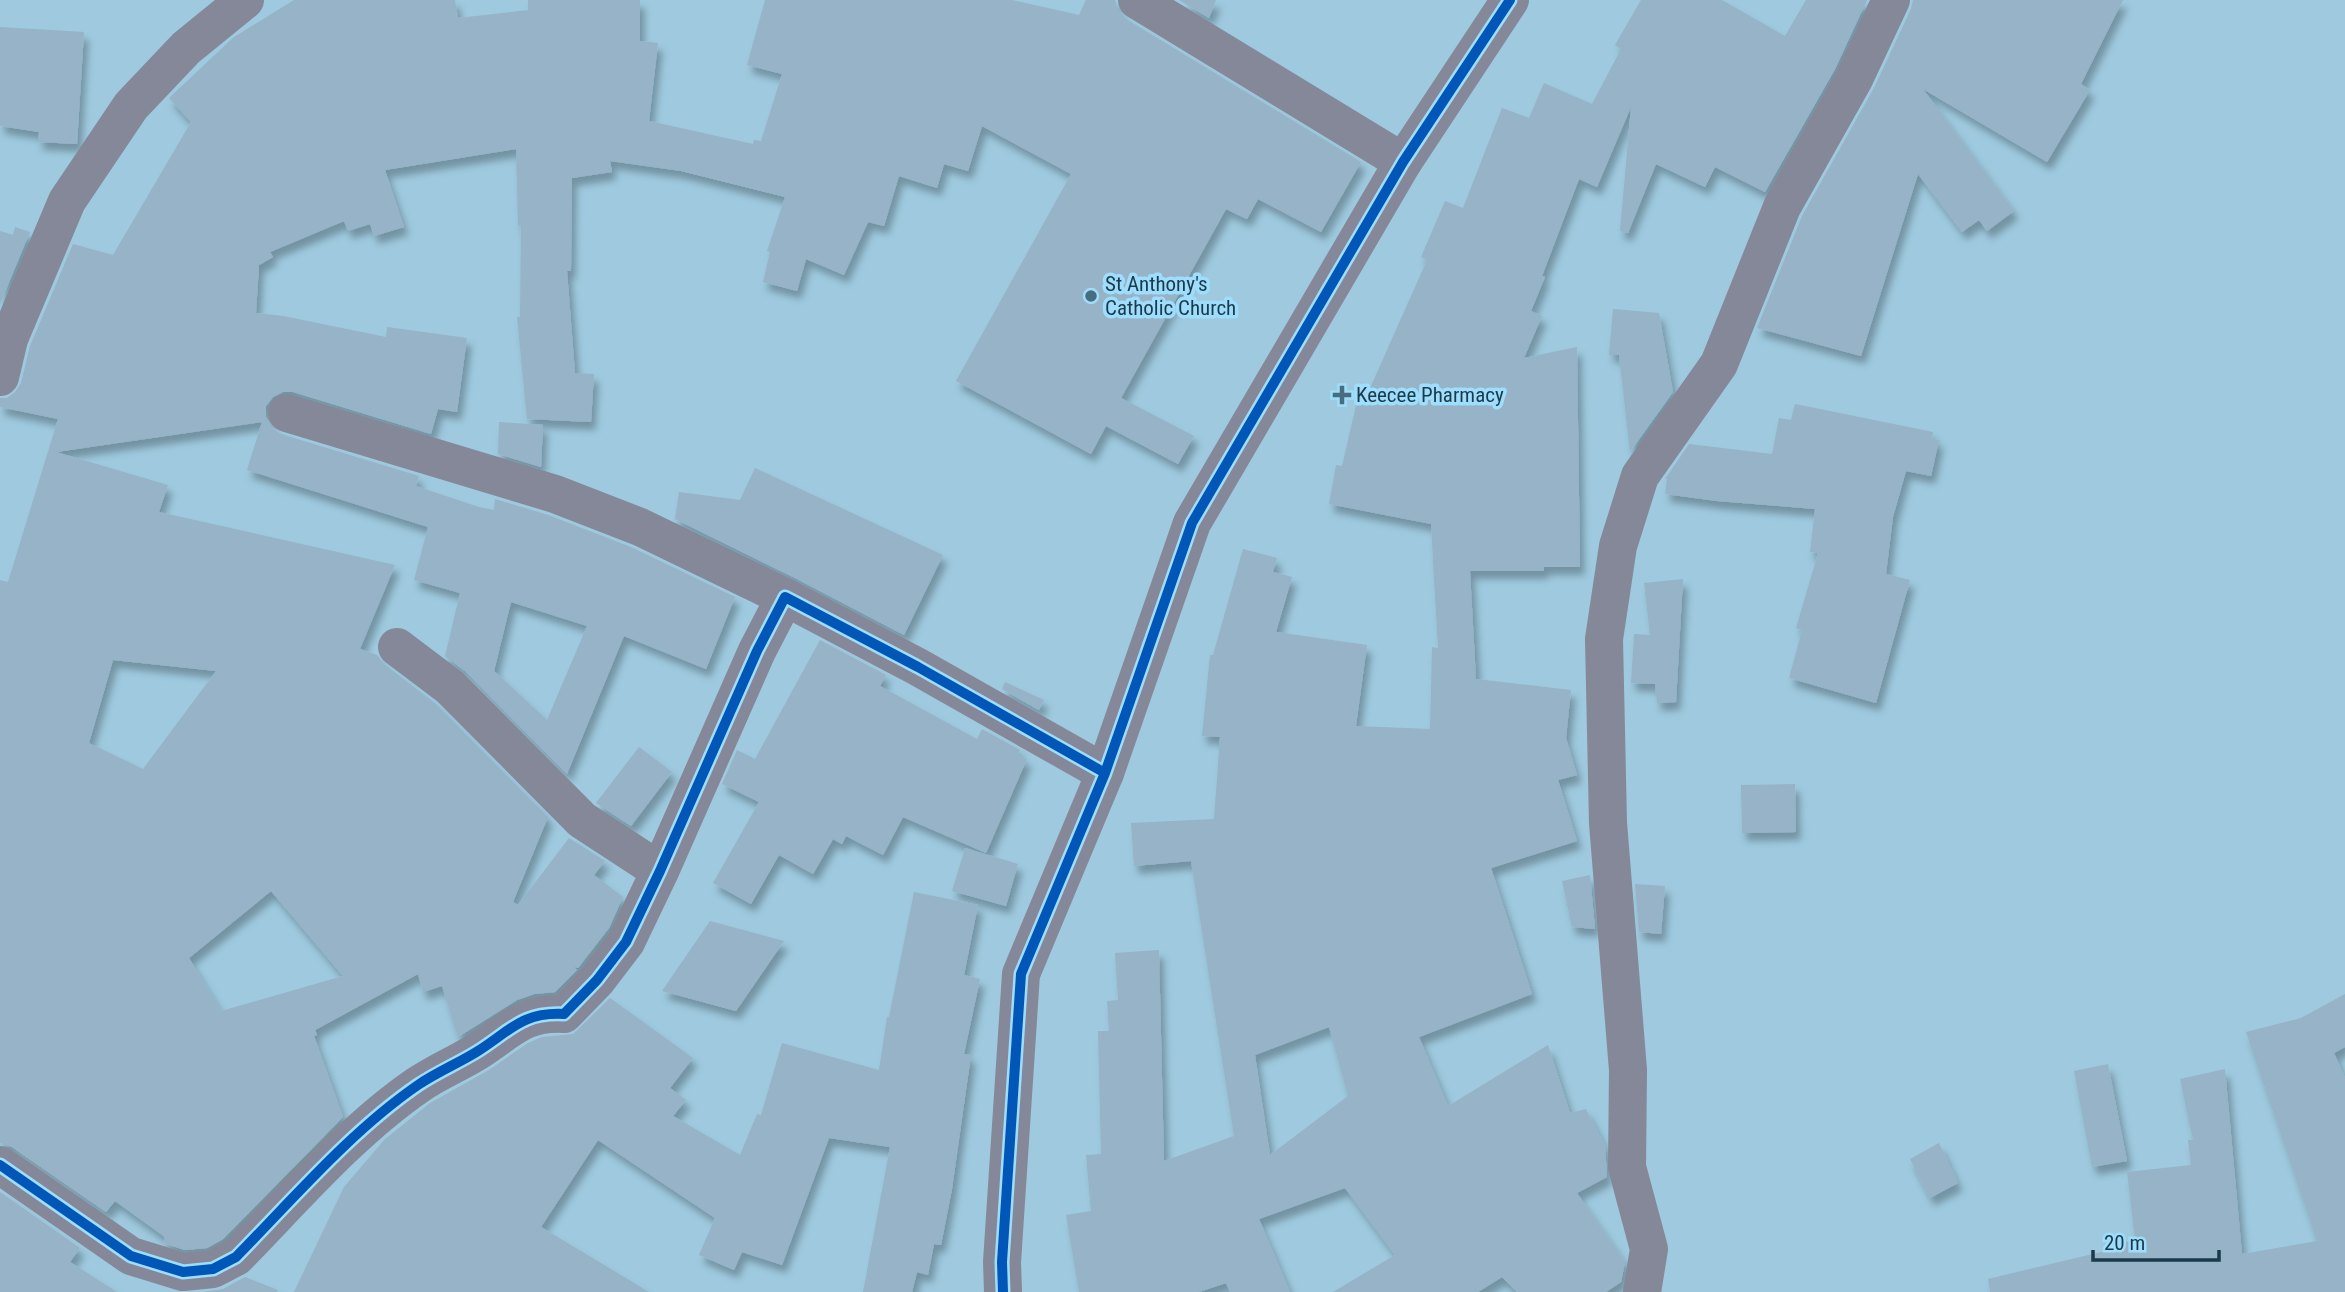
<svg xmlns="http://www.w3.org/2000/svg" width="2345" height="1292" font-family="'Roboto Condensed',sans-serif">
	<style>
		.building { fill: #96b3c7; fill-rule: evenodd; filter: url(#shadow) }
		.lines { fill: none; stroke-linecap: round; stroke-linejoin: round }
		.minor { stroke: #848899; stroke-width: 38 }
		.tertiary { stroke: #848899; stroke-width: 38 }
		.cycleway-casing { stroke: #9fddfc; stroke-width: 15 }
		.cycleway { stroke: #0057b8; stroke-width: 10 }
		.poi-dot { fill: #486d7e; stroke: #9fddfc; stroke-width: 2.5 }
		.labels { text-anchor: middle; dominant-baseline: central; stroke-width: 7; stroke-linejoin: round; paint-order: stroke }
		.poi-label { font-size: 21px; fill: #1a3b4b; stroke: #9fddfc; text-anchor: start }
	</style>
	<defs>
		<filter id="shadow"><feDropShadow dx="4.5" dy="8" stdDeviation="3.5" flood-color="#0004"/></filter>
	</defs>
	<rect width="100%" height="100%" fill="#9ec9de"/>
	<path class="building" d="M294 0H455L458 18 528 10V0H640V41L658 43 649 121 753 144 754 140 761 141 782 74 747 65 765 0H1012L1079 15 1086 0H1115L1118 10 1126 19 1361 162 1321 232 1258 199 1247 219 1226 209 1121 398 1194 436 1178 464 1106 426 1091 454 956 381 1071 174 982 126 968 171 944 164 937 188 899 176 884 226 868 222 844 275 806 259 797 291 763 282 770 252 767 251 785 197 681 171 610 161 612 172 572 178 571 271H567L575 373 594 374 591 422 527 419 517 317H520L521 225H518L516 149 385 170 404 227 374 236 370 224 348 231 344 221 270 252 273 257 259 265 256 313 283 316 386 337 387 327 467 338 457 412 438 409 431 434 293 392H283L273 397 266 406V417L272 428 281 434 419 476 416 486 479 507 494 510 495 499 548 515 631 547 735 597 706 669 624 636 567 774 465 671 445 656 460 593 414 580 428 527 247 470 262 422 56 452 168 485 159 512 395 565 360 649 377 655 384 664 436 704 548 817 513 902 518 905 569 838 605 861 594 875 623 897 609 928 578 968 574 967 577 970 555 992 534 994 517 1000 458 1037 442 986 423 992 418 974 315 1030 317 1035 314 1036 343 1117 223 1239 207 1248 185 1250 163 1243 165 1237 115 1201 106 1212 12 1147 0 1143V580L8 582 58 419 0 407V398H7L15 392 21 383 30 346 73 244 113 255 191 122 169 98 234 37ZM511 602 587 626 547 720 494 671ZM113 660 216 671 143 769 89 743ZM271 891 343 976 221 1011 189 958Z
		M1179 0H1216L1209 18Z
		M1641 0H1722L1785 36 1806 0H1867L1835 69 1765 192 1715 167 1705 187 1656 164 1628 233 1620 231 1631 107 1597 187 1579 179 1542 276 1545 277 1531 311 1542 316 1524 358 1577 347 1580 567H1544V571H1470L1476 679 1571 690 1566 738 1577 775 1558 780 1577 841 1491 868 1532 994 1419 1037 1448 1106 1548 1045 1570 1113 1586 1109 1605 1146 1607 1177 1577 1193 1625 1262 1621 1282 1606 1292H1517L1502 1277 1478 1292H1333L1395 1255 1345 1188 1259 1219 1290 1292H1230L1226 1283 1199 1292H1079L1066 1215 1091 1211 1086 1155 1101 1154 1098 1031H1109L1107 1001 1118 1000 1115 953 1159 950 1164 1161 1234 1136 1191 861 1134 866 1131 823 1214 819 1220 737 1202 736 1210 655H1213L1243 549 1277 558 1273 572 1292 577 1276 632 1367 645 1356 726 1430 729 1432 647 1438 648 1431 524 1329 504 1336 465 1342 466 1361 384 1371 386 1427 260 1421 257 1445 201 1463 208 1502 108 1529 118 1544 83 1592 104 1621 49 1615 45ZM1329 1027 1348 1096 1270 1155 1255 1055Z
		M1913 0H2123L2081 84 2090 90 2047 162 1923 89 2014 211 1987 231 1979 220 1962 232 1918 174 1861 356 1757 328 1802 216 1874 88 1911 9Z
		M0 27 84 32 77 144 38 142 39 132 0 126Z
		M15 227 30 232 0 304V231L13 235Z
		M1613 309 1659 313 1673 392 1630 452 1619 355H1609Z
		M1795 404 1933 432 1932 439 1939 440 1931 476 1906 471 1893 517 1886 574 1910 580 1876 703 1789 678 1802 630 1796 628 1818 553 1810 552 1815 509 1717 501 1665 494 1667 479H1665L1689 444 1772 454 1779 418 1791 420Z
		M499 422 543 425 541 467 498 454Z
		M755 468 943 555 904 635 795 578 675 519 679 492 740 500Z
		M1683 579 1676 702 1657 703 1655 684 1631 683 1634 634 1650 635 1644 583Z
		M820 640 886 675 880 686 977 739 982 729 1020 750 1017 755 1027 759 986 853 903 817 883 855 846 836 842 844 833 839 813 874 779 855 751 904 713 883 759 802 722 784 737 750 755 759Z
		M1005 682 1044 700 1039 710 1002 689Z
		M639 747 672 772 631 826 596 803Z
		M1795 784 1796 832 1742 833 1741 785Z
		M965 848 1018 864 1006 906 952 891Z
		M1590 875 1595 929 1572 927 1562 881Z
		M1635 884 1665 886 1661 934 1639 932Z
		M914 892 978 905 964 975 980 979 964 1054 971 1055 952 1189 941 1245 934 1244 928 1275 917 1272 912 1292H863L890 1147 829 1138 782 1265 742 1252 734 1270 699 1255 715 1218 598 1140 541 1227 649 1292H294L344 1187 384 1140 430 1103 489 1070 528 1043 542 1037 573 1034 610 998 693 1058 670 1088 686 1100 673 1116 740 1155 757 1114 761 1115 782 1043 879 1070 887 1017H889Z
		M710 921 784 941 736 1011 662 991Z
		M2345 994V1047L2334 1053 2345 1078V1292H1990L1988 1279 2122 1247 2121 1243 2135 1240 2127 1172 2191 1165 2188 1140H2193L2180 1079 2225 1069 2242 1254 2317 1241 2246 1032 2301 1018Z
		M2108 1064 2127 1161 2092 1167 2074 1071Z
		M1939 1143 1958 1183 1930 1198 1910 1159Z
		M0 1192 80 1248 70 1262 117 1292H0Z
		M245 1277 278 1290 277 1292H203L223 1289Z"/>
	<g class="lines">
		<path class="minor" d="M1137 0 1403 162
			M0 377 9 339 67 201 131 106 186 48 245 0
			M287 413 555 494 640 527 785 597
			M397 647 450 687 582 820 660 871
			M0 1165 131 1256 183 1272 213 1269 236 1257C293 1199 351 1131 418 1085 437 1072 459 1063 478 1051 511 1030 522 1012 564 1014L597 980 626 942 660 871 757 651 785 597 918 667 1105 773
			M1642 1292 1649 1249 1627 1167 1628 1070 1608 823 1604 639 1618 546 1640 476 1719 364 1782 207 1854 79 1891 0"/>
		<path class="tertiary" d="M1003 1292 1002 1262 1021 974 1105 773 1192 523 1403 162 1510 0"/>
		<g class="cycleway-casing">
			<path id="cycleway" d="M0 1165 131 1256 183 1272 213 1269 236 1257C293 1199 351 1131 418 1085 437 1072 459 1063 478 1051 511 1030 522 1012 564 1014L597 980 626 942 660 871 757 651 785 597 918 667 1105 773
				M1003 1292 1002 1262 1021 974 1105 773 1192 523 1403 162 1510 0"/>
		</g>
		<use href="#cycleway" class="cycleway"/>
	</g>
	<g class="poi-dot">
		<circle cx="1091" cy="296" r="7"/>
		<path d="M1338.5 384.5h7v7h7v7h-7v7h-7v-7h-7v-7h7z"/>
	</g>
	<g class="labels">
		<g class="poi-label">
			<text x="1105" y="284">St Anthony's<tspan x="1105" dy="24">Catholic Church</tspan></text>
			<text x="1356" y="395">Keecee Pharmacy</text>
		</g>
	</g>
	<path d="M2093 1250v10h126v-10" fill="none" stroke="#1a3b4b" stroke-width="3.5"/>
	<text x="2104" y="1250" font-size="21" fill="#1a3b4b" stroke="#9fddfc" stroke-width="5" paint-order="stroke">20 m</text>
</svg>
